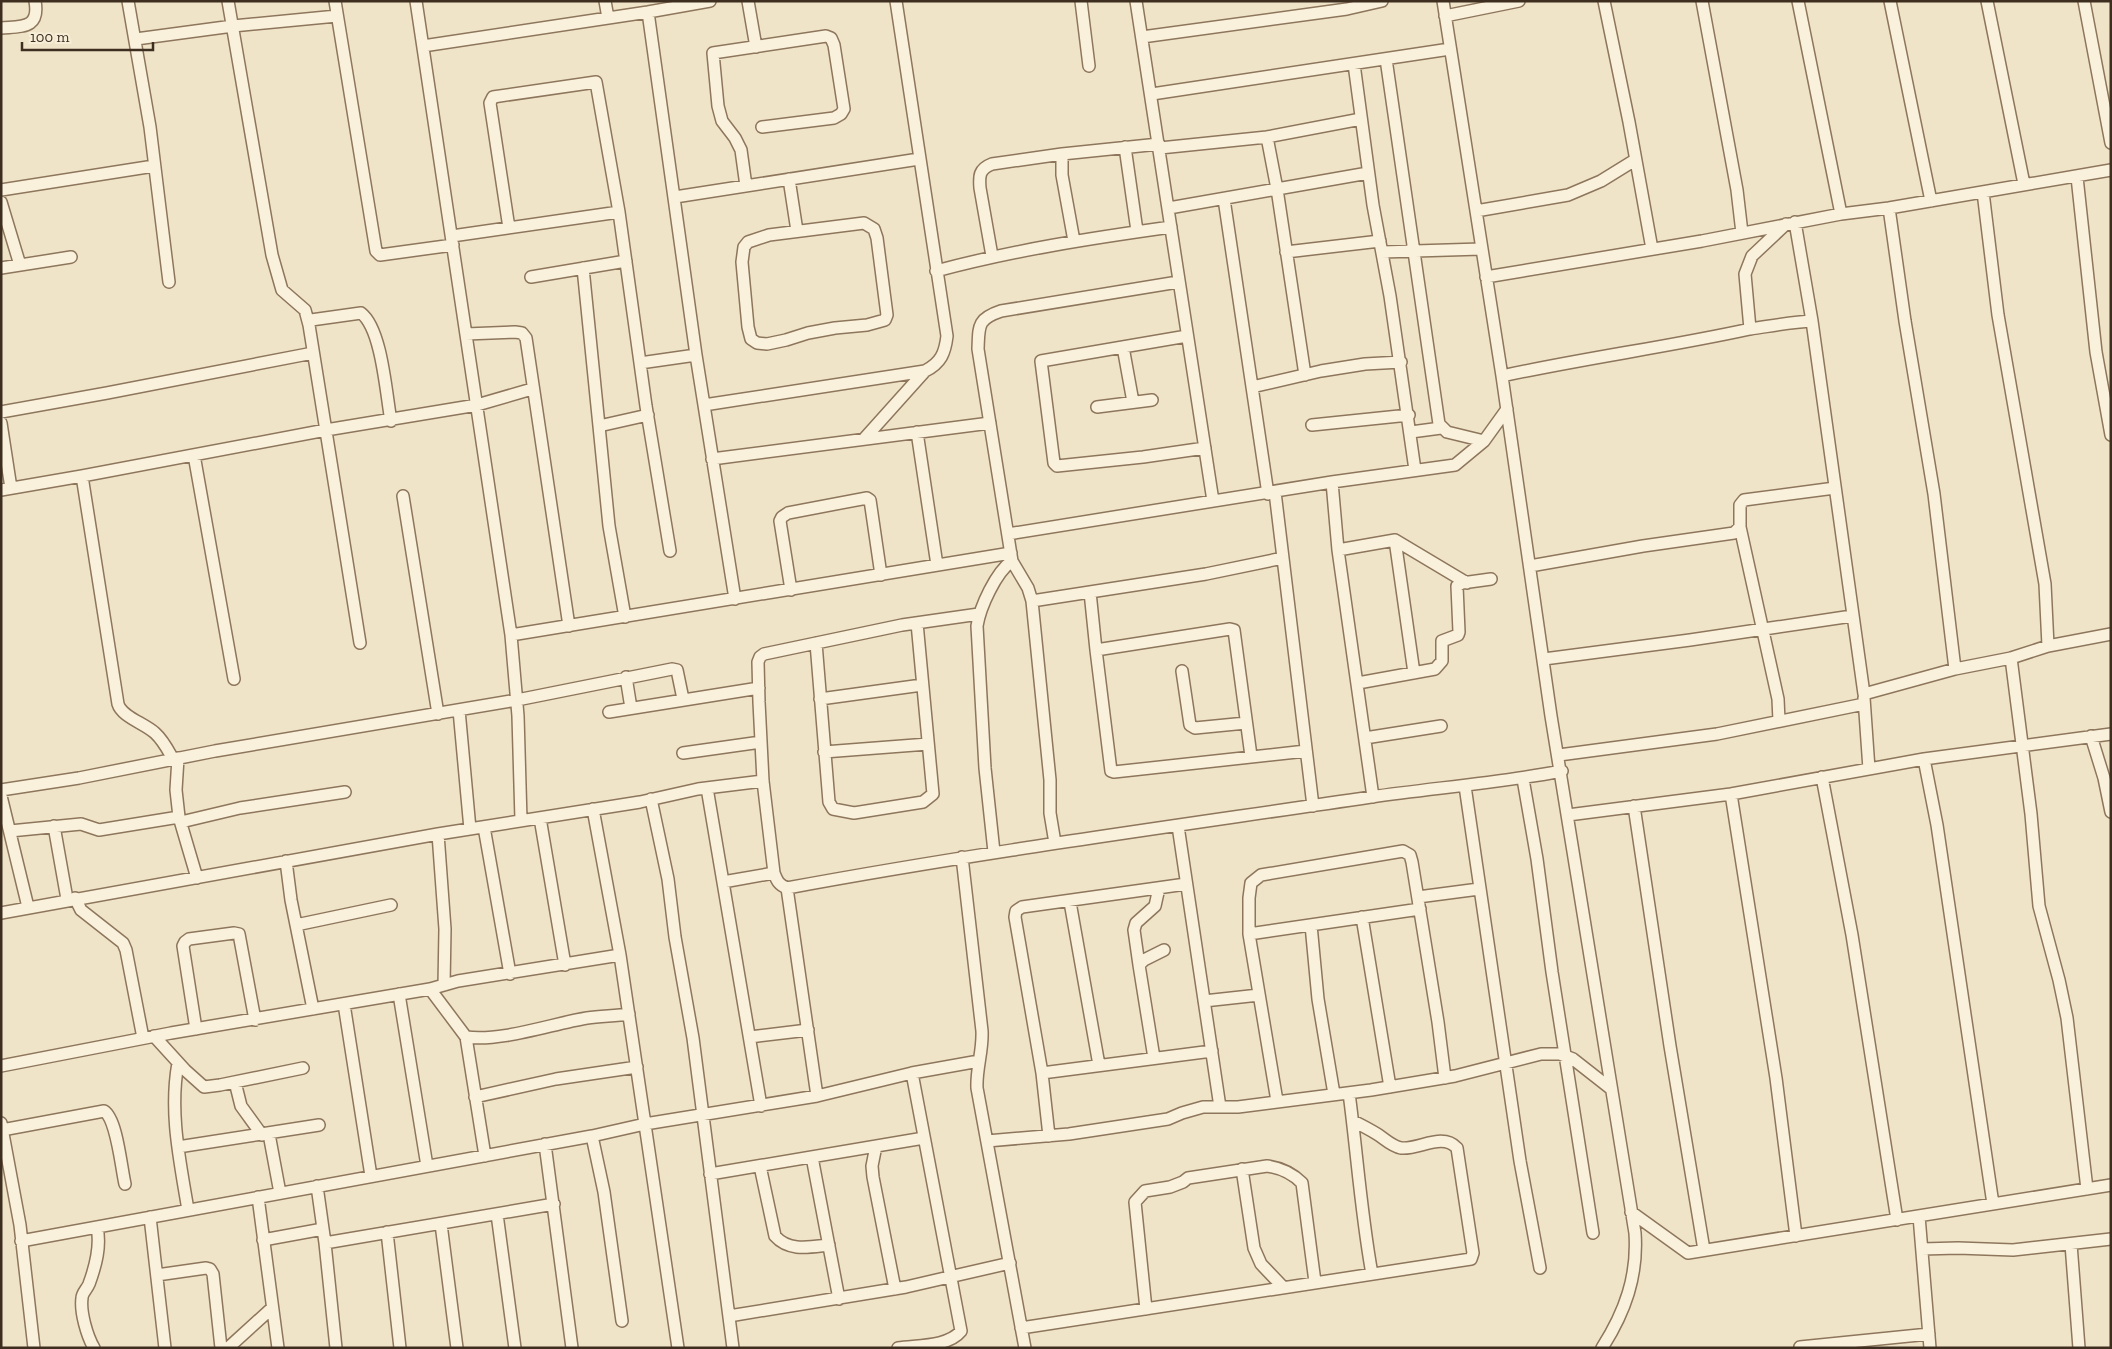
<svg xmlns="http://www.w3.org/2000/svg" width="2112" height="1349" font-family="'Zilla Slab',serif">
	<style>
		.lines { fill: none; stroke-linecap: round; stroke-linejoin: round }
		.minor-casing { stroke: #8d765c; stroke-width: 14 }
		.minor { stroke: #faf1dc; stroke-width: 11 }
	</style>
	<rect width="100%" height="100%" fill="#f0e4c8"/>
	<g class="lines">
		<g class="minor-casing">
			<path id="minor" d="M128 1 150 127 169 282
				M228 1 272 255 282 290 305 310 309 325
				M335 1 376 251 380 255 453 245
				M416 1 511 635 518 716 521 820
				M605 1 608 18
				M748 1 756 47
				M1081 1 1089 66
				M1136 1 1213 501
				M1443 1 1502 376 1551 716 1635 1233C1638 1276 1625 1312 1602 1348
				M1604 1 1629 122 1652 249
				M1702 1 1737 190 1742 233
				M1798 1 1841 214
				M1890 1 1931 201
				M1987 1 2024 184
				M2084 1 2111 143
				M648 12 696 355 735 599
				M1445 16 1519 1
				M1 28C22 26 40 29 35 1
				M1142 37 1347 9 1382 1
				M136 39 233 26 337 16
				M423 46 648 12 710 1
				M1386 59 1439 424 1447 432 1484 441
				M1354 64 1373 205 1390 296 1415 470
				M1152 94 1450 49
				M1125 147 1137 231
				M1160 148 1267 137
				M1062 154V175L1074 241
				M2077 177 2096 352 2111 435
				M789 179 797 231
				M746 186 741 150 735 138 722 121 718 106 713 53 826 36 831 38 834 45 844 109 841 114 834 118 762 127
				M1 190 154 166
				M1983 192 1998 315 2045 584 2048 646
				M675 197 919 159
				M1224 199 1268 494
				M1 202 20 265
				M1169 208 1277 189 1267 137 1361 119
				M1889 208 1905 321 1934 494 1955 669
				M1476 211 1568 195 1601 181 1635 160
				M1795 222 1812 321 1864 694 1955 669 2011 658 2048 646 2111 634
				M864 223 874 229 877 238 887 315 885 320 867 325 835 328 808 333 786 340 767 344 757 343 751 339 748 327 742 262 744 247 748 242 769 235Z
				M509 228 490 103 493 97 596 82 619 212 646 406 670 551
				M452 236 619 212
				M1286 252 1380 241
				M1382 252 1481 249
				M992 256 980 188C979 176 979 169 992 164L1062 154 1159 144
				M1 268 71 257
				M583 268 599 426
				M936 271C1014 250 1092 238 1171 227
				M531 277 626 261
				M1486 277 1702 241 1841 214 1889 208 2111 170
				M1750 329 1745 274 1752 256 1786 224
				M466 334 515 332 522 333 526 338 569 626
				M1187 336 1041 361 1054 463 1057 466 1143 457 1205 448
				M1123 347 1133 402
				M640 363 696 355
				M1305 375 1277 189 1368 173
				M1502 376C1584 358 1668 347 1750 329 1771 326 1791 322 1812 321
				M1252 387 1321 371 1365 364 1401 362
				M704 405 925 371C941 363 945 353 947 336L896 1
				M1097 407 1152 400
				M1 412 107 393 313 353
				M1 423 11 488
				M1312 425 1409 415
				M917 432 937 565
				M1411 432 1441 428
				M864 439 925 371
				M194 455 234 679
				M712 459 990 423
				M82 476 118 704C122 717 144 723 155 733 163 740 168 750 173 759
				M1332 482 1338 550 1373 797
				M1 490 82 476 326 430 477 405 532 389
				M1275 492 1313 806
				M403 496 438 714
				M1740 527 1778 699 1779 721
				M1008 534 1332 482 1455 465 1484 441 1507 409
				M1395 540 1414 673
				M1338 550 1395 540 1467 583
				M1530 566 1643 546 1734 533 1740 527V505L1744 500 1835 488
				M791 590 780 521 782 517 788 513 867 498 870 500 881 575
				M1090 592 1096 650 1230 629 1234 630 1251 756
				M1032 601 1206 574 1283 558
				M979 614 902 625 764 654 760 657 758 662 759 702 763 781 774 873C777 881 779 885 787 888 981 852 1176 826 1371 797 1434 788 1498 783 1562 771
				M625 617 609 526 599 426 648 415
				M511 635 1011 553
				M360 643 309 325 311 320 361 313C382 329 386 394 391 421
				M816 643 829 802 833 809 854 813 923 802 933 794 917 623
				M1096 650 1111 771 1114 772 1306 751
				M2011 658 2031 814 2039 906 2059 980 2067 1018 2087 1189
				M1544 659 1690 640 1852 616
				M1182 671 1190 725 1195 728 1246 723
				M626 677 631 708
				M1358 683 1435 669 1442 661V641L1458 635 1459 632 1457 586 1462 583 1491 579
				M1864 698 1869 769
				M820 699 922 685
				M459 710 470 829
				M609 712 759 688
				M2091 736 2104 778 2111 812
				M1365 738 1441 726
				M824 752 928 744
				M683 753 761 742
				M1559 755 1717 734 1864 704
				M178 758 176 790 179 817 197 878
				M1924 759 1937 825 1993 1204
				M1822 777 1852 935 1897 1220
				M1523 779 1537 859 1552 972 1593 1233
				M1465 786 1520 1161 1540 1268
				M707 788 761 1106
				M1 790 79 778 215 751 517 700 672 669 677 670 683 699
				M1731 794 1776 1078 1796 1236
				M1 796 28 907
				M651 799 668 879 675 937 693 1038 733 1348
				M1634 806 1670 1046 1704 1250
				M593 809 620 955 678 1348
				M1568 815 1731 794 1924 759 2111 734
				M540 818 565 965
				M181 822 240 808 345 792
				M54 826 67 899
				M1178 826 1220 1107
				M484 827 510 974
				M10 831 81 824 99 830 179 817
				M438 834 445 929 444 985
				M1055 843 1050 813V780L1032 601 1028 588 1012 561 978 349C979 326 977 319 1001 311L1178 282
				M994 852 985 768 977 626C980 607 996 572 1012 561
				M962 857 982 1031C983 1051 976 1069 977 1088L1025 1348
				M286 861 291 900 313 1009
				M723 882 774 873
				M787 888 817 1096
				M1418 897 1479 889
				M75 898 81 910 123 943 126 950 143 1038
				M1070 902 1099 1065
				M1 913 438 834 640 802 698 789 763 781
				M1362 917 1390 1087
				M296 925 391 905
				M1311 925 1318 999 1334 1094
				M1249 934 1420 909
				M1139 965 1134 930 1136 923 1155 906 1159 888
				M430 989 466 1037C501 1042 551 1024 587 1018 601 1016 615 1016 629 1014
				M399 994 427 1166
				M1204 1001 1259 995
				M344 1004 371 1176
				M196 1029 183 946 185 942 189 939 234 933 239 934 255 1020
				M154 1036 185 1070 204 1087 220 1085 303 1068
				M466 1037 485 1156
				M750 1037 808 1030
				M1154 1058 1139 965 1144 960 1164 950
				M178 1063C169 1113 180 1161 188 1210
				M1 1066 171 1033 430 989 458 981 620 955
				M1042 1073 1015 917 1016 911 1022 907 1186 884
				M235 1082 241 1106 262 1135
				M1349 1093C1357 1153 1361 1214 1372 1274
				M475 1097 556 1079 637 1067
				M1277 1101 1249 934V898L1251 883 1261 875 1403 851 1410 855 1412 862 1438 1022 1445 1078
				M1 1123 20 1225 34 1348
				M2 1130 104 1111C117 1119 121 1167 125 1184
				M269 1134 280 1193
				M592 1136 604 1192 622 1321
				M1049 1136 1042 1073 1212 1051
				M987 1141 1069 1134 1168 1119 1182 1113 1203 1107H1238L1371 1090 1455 1076 1541 1054H1560L1573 1059 1610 1088
				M545 1144 572 1348
				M876 1146 872 1166 873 1177 895 1289
				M178 1147 319 1125
				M812 1157 839 1299
				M760 1166 775 1236C789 1252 810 1247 829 1245
				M1242 1169 1254 1248 1261 1264 1283 1287
				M710 1174 924 1138
				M317 1186 325 1243 336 1348
				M258 1197 278 1348
				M1631 1212 1688 1253 2111 1185
				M497 1214 515 1348
				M1919 1216 1930 1348
				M150 1217 165 1348
				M441 1224 457 1348
				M387 1232 400 1348
				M263 1240 323 1229
				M21 1241 592 1136 645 1124 817 1096 912 1073 979 1061
				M325 1243 554 1204
				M2071 1244 2079 1348
				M1922 1249 1958 1248 2013 1250 2111 1239
				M157 1275 206 1268 210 1269 213 1274 221 1348
				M1146 1309 1135 1202 1145 1191 1170 1187 1183 1182 1188 1178 1267 1166C1282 1168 1292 1173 1302 1183L1315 1282
				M729 1316 906 1287 1010 1263
				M1021 1328 1471 1259 1473 1253 1457 1148C1442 1132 1419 1150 1401 1148 1391 1146 1385 1139 1377 1134 1369 1129 1361 1125 1353 1121
				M1800 1347 1929 1334
				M94 1348C87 1336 80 1312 82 1298 82 1293 87 1289 89 1284 96 1265 101 1246 97 1227
				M228 1348 272 1308
				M898 1348C917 1345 948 1347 961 1331L912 1073"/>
		</g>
		<use href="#minor" class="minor"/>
	</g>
	<rect width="2112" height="1349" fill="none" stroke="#3d2e20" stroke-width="5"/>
	<path d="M22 42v8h131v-8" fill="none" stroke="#3d2e20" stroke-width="2.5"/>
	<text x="30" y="42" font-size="15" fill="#3d2e20" stroke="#f7eed8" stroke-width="4" paint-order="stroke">100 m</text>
</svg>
